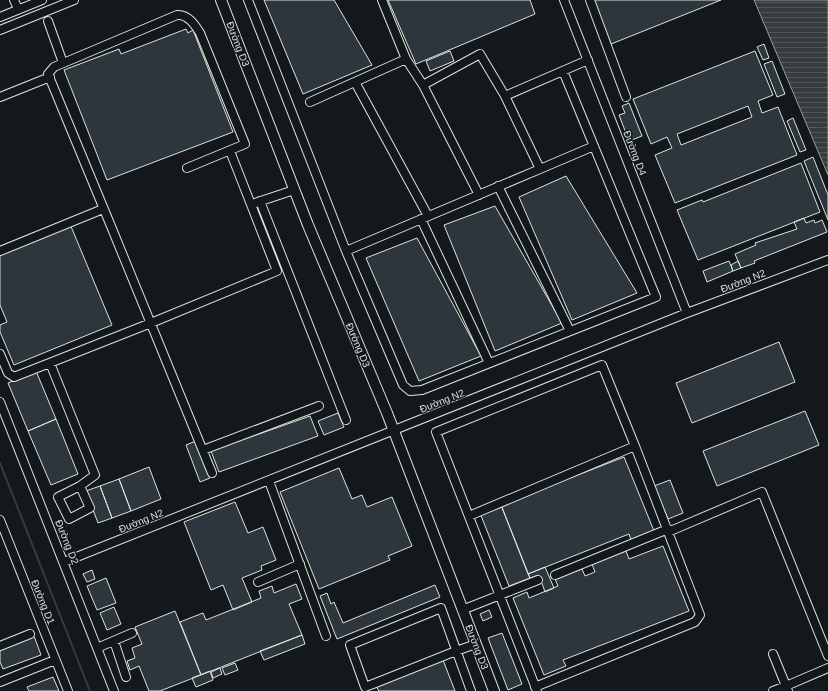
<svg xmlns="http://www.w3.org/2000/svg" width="828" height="691" font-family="Helvetica,sans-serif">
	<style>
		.water { fill: url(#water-rules); stroke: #939e99 }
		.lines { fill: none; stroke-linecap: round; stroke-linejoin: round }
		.stream { stroke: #363b3e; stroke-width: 2 }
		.building { fill: #2c363c; stroke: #d8e6dc; fill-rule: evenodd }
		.minor-casing { stroke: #d8e6dc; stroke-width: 10 }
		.major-casing { stroke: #d8e6dc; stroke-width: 12 }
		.minor { stroke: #14181c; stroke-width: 8 }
		.major { stroke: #14181c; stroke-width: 10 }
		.labels { text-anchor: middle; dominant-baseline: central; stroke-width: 3; stroke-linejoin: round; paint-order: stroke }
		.street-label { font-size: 10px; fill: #d8e6dc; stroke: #14181c }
	</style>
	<defs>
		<pattern id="water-rules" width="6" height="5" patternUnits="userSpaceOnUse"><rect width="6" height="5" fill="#363b3e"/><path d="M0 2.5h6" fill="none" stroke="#525759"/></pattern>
	</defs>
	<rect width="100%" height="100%" fill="#14181c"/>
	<path class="water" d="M754 0H828V175Z"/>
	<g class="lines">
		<path class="stream" d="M0 463 90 691"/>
	</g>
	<path class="building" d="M264 0H334L372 65 303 94Z
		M388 0H530L535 14 416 64Z
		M593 0H721L611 44Z
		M186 29 188 33 193 30 233 132 107 180 64 70 119 49 121 54Z
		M764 44 769 58 763 60 757 47Z
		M450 51 454 61 430 71 426 61Z
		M755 51 773 95 758 101 762 113 778 107 797 155 675 203 655 155 672 148 667 137 651 144 633 99ZM748 106 752 117 681 145 677 134Z
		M772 61 785 94 777 97 764 64Z
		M629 103 642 136 629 141 619 115 625 113 622 106Z
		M793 118 806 150 800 152 787 121Z
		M813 157 828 195V220L804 161Z
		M801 163 820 212 698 260 677 210 702 200 703 202Z
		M566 176 637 293 572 320 519 197Z
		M495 206 562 323 495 351 444 225Z
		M804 218 806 223 814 220 815 223 822 220 827 232 754 261 755 263 741 268 735 254 756 245 755 243 797 229 794 222Z
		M70 224 112 325 14 365 0 332V325L7 322 0 305V253Z
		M417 238 481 356 419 381 366 258Z
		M729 261 733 271 707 282 703 271Z
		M738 261 741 268 733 271 731 265Z
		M779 342 795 382 692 423 676 383Z
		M36 371 56 419 28 431 8 383Z
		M805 411 819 445 717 486 703 451Z
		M338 413 344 427 324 435 318 421Z
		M310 416 318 436 219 472 211 451Z
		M56 419 78 474 51 485 28 431Z
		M196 441 210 478 200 482 186 445Z
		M624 457 654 531 631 540 629 534 528 574 501 505Z
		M149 467 161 499 131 511 119 479Z
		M339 468 352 499 362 495 367 507 392 497 412 546 388 556 390 560 319 589 280 492Z
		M119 479 131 511 112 518 100 486Z
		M670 480 683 513 668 519 654 486Z
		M100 486 112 518 98 523 86 491Z
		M235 502 248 533 263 527 276 560 261 566 262 570 242 578 252 602 233 610 223 585 211 590 184 522Z
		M501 505 530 578 509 586 480 513Z
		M663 546 689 611 563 660 566 666 544 675 513 598 527 592 529 598 558 586 555 579 582 569 585 576 595 572 592 564 626 551 629 559Z
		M545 567 554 588 545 592 539 575 530 578 528 574Z
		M92 570 95 579 87 582 83 574Z
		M106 578 116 603 97 610 87 586Z
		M296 584 302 599 289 604 302 635 201 675 180 622 203 613 206 620 261 598 259 591 272 586 274 593Z
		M435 585 440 597 337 639 320 596 327 593 331 604 334 602 343 623Z
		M114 607 121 624 107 630 100 613Z
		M489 610 492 617 483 621 480 614Z
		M175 611 201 675 160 691H149L139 666 130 670 127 661 135 658 132 648 142 644 135 627Z
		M502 633 522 684 508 690 488 638Z
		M302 635 305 644 264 660 260 651Z
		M34 636 41 655 3 669 0 662V649Z
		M443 660 455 691H379L376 686Z
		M235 663 238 670 225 675 222 668Z
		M220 668 222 674 213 678 211 672Z
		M210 671 213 680 196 687 192 678Z
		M53 677 59 691H29L27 687Z"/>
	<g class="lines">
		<g class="minor-casing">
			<path id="minor" d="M14 0 18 9
				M248 0 346 251
				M382 0 406 59 423 85
				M564 0 687 313
				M590 0 626 97
				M0 17 42 0
				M48 21 63 63
				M0 30 74 0
				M563 71 656 297 422 390 410 391 403 385 346 251 540 169 505 96 588 60
				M355 82 428 216
				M0 97 50 77
				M310 102 406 59
				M187 168 245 144 200 33C195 25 188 14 177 15L54 67 48 74C103 207 158 339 212 473
				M540 169 594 146
				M498 186 570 331
				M479 195 423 85 480 54 505 96
				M260 201 346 420
				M255 203 294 190
				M421 219 489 363
				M0 251 103 209
				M0 354 8 373 14 377 151 323 277 271 230 151
				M50 363 95 475 80 486 58 497 69 519 90 508 80 486
				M0 402 114 691
				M203 450 319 406
				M269 481 326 636
				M469 516 635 446 700 615 695 622 535 687
				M0 520 68 691
				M668 532 762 492 828 656
				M64 562 687 313 828 260
				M555 575 668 529
				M258 582 300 564
				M462 610 538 580
				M114 641 126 677
				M0 646 30 634
				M97 648 132 633
				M773 654 786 686 773 691
				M0 682 55 660
				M471 691 441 608 350 645 365 687 373 684 456 651 476 644
				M537 691 436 432 602 365 635 446
				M788 691 786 686 828 668"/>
		</g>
		<g class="major-casing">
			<path id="major" d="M221 0 308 225 387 413 494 691"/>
		</g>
		<use href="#minor" class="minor"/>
		<use href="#major" class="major"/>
	</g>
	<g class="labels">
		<g class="street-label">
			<text transform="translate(238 44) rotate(69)">Đường D3</text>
			<text transform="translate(635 153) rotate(69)">Đường D4</text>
			<text transform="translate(743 281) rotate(-21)">Đường N2</text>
			<text transform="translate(358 345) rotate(67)">Đường D3</text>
			<text transform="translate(442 401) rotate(-22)">Đường N2</text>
			<text transform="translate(141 521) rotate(-22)">Đường N2</text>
			<text transform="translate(67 542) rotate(68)">Đường D2</text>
			<text transform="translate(43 602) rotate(68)">Đường D1</text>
			<text transform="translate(477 647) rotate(69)">Đường D3</text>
		</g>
	</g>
</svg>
